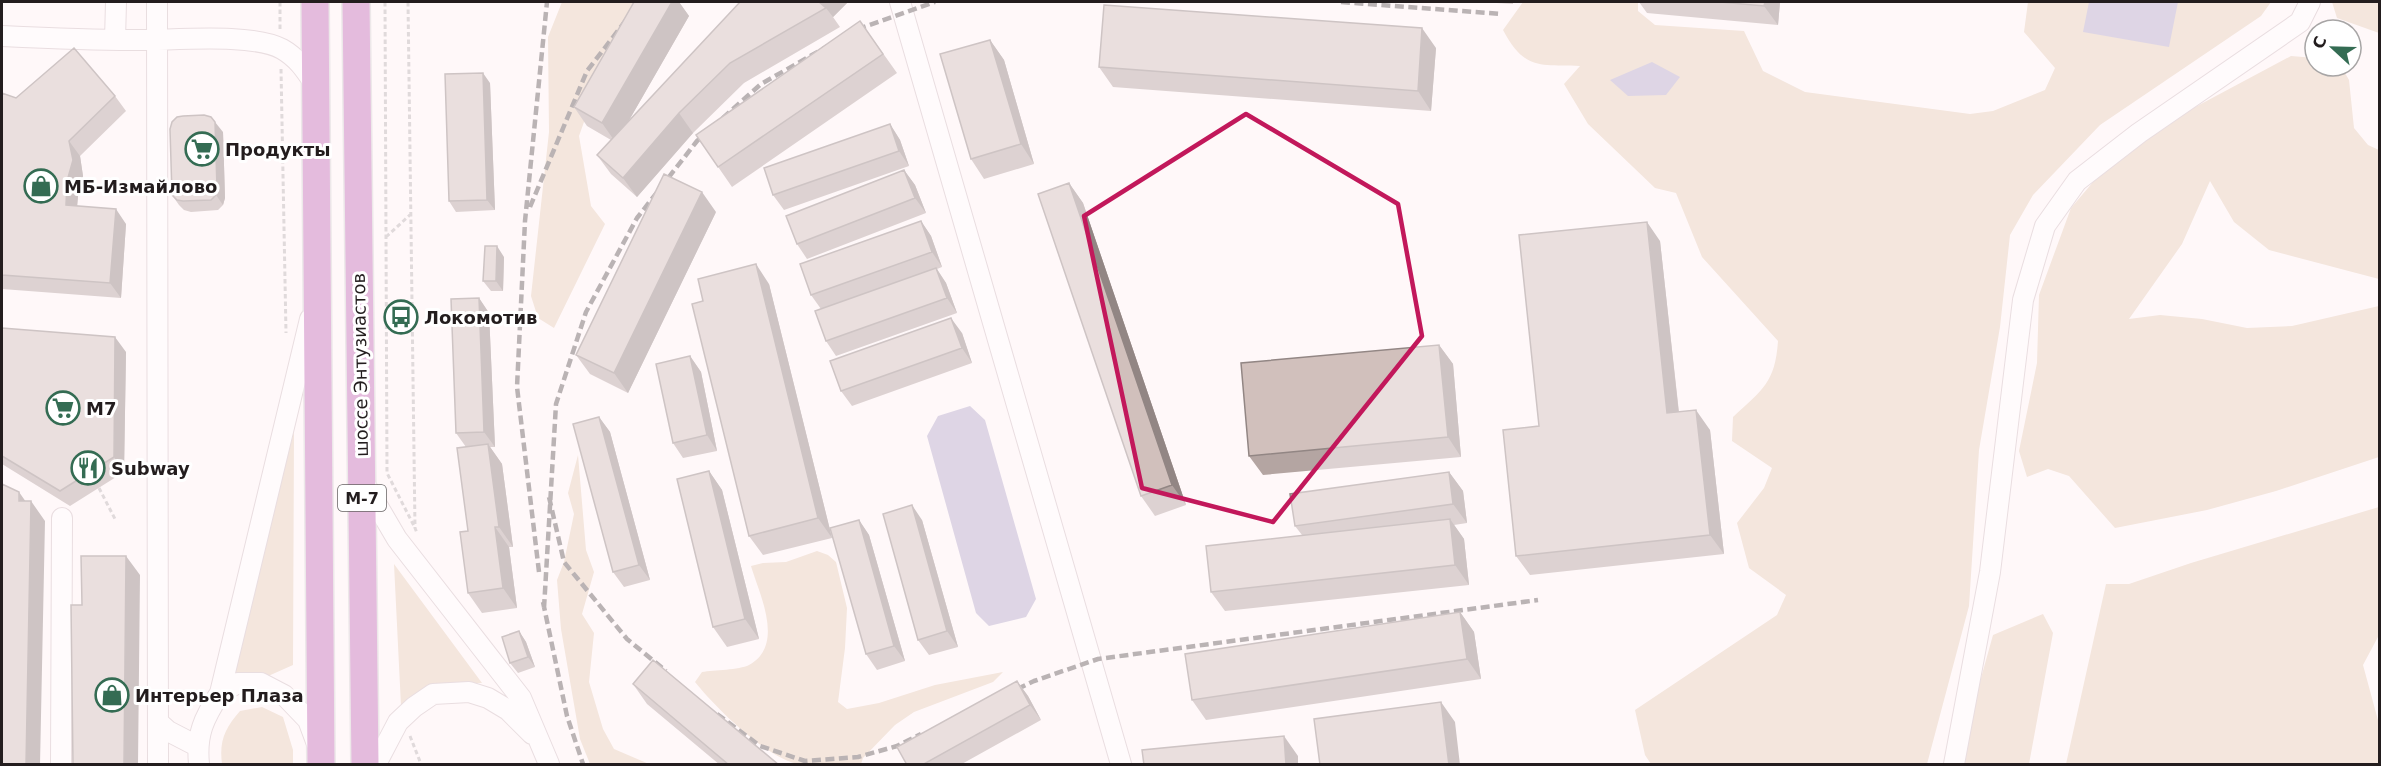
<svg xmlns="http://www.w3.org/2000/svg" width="2381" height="766" font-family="'DejaVu Sans',sans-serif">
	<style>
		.green { fill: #e6d0ba }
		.water { fill: #b5accc }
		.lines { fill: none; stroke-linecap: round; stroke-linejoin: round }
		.minor-casing { stroke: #cfbec2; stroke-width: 22 }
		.highway-casing { stroke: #d7d6d6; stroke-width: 30 }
		.path { stroke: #bbb5b6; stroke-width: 3; stroke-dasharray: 4.5 3; stroke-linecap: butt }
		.minor { stroke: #fff; stroke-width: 20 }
		.highway { stroke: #c371bb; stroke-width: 27 }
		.rail { stroke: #665f60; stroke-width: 4.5; stroke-dasharray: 9 4.5; stroke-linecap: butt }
		.wall { fill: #b4a5a2 }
		.shaded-wall { fill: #928684 }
		.building { fill: #d1c0bc; stroke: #928684; stroke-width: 1.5 }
		.marked { fill: none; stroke: #c2185b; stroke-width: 4.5; stroke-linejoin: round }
		.labels { text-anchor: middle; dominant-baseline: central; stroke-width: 6; stroke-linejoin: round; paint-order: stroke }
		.shield { fill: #fff; stroke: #656162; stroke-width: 1.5 }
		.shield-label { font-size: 16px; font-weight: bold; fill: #231d1e }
		.poi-label { font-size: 18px; font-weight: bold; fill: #231d1e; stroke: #fff; text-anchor: start }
		.street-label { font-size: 18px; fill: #231d1e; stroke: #fff }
	</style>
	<rect width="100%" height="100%" fill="#fff8f9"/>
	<path class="green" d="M562 2H657L595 91 579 136 591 206 605 224 554 328 538 318 531 296 549 132 548 37Z
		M1523 2H1638V11L1655 25 1744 31 1763 71 1805 92 1970 114 1993 111 2045 90 2055 68 2024 32 2028 2H2271L2261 16 2100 125 2033 195 2010 235 2000 327 1979 450 1969 606 1927 764H1651L1645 755 1635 710 1777 615 1786 595 1749 568 1737 523 1764 488 1772 468 1732 441 1733 417C1763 389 1775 383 1778 341L1702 257 1676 193 1655 188 1588 124 1564 84 1580 66C1540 65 1524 70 1503 30Z
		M2332 2H2379V33L2337 18Z
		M2291 56 2315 58V66H2341L2349 80 2354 128 2368 145 2379 150V279L2269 250 2234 222 2210 181 2182 244 2129 319 2160 315 2202 319 2247 328 2292 326 2379 306V457L2276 491 2207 510 2115 528 2069 476 2048 469 2027 477 2019 451 2037 363 2039 295 2071 208 2099 175 2171 120Z
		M294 431 293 665 266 677 232 673Z
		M578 455 586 550 594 572 582 614 594 633 589 682 603 729 614 749 649 764H590L580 739 561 629 557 580 564 562 574 514 568 493Z
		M2379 507V635L2363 665 2379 724V764H2066L2106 584H2129L2191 563Z
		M817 551 828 555 836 562 847 608 845 648 838 702 847 709 879 703 935 685 1003 672 993 682 914 712 895 725 863 758 861 764C841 765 820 766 800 764 769 761 715 707 695 682L702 672C714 670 739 670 749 665 785 645 760 596 751 566L763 563 786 562Z
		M394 564 482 683H466L430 688 401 706Z
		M2043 614 2053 633 2029 764H1962L1969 721 1993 635Z
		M262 707 283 717 293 750V764H222C219 741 225 728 240 711Z"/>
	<path class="water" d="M2089 2H2178L2169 47 2083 32Z
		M1652 62 1680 77 1666 95 1628 96 1610 80Z
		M970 406 985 420 1036 599 1026 617 989 626 976 613 927 436 938 416Z"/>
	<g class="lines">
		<g class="minor-casing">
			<path id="minor" d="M157 2 158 764
				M900 2 1121 764
				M2 36C45 38 88 40 131 40 168 41 251 32 282 49 298 58 306 71 316 86
				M115 40 116 2
				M363 481 397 539 521 698 549 764
				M220 693 238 683H261L284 695 308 720 317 744
				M158 722 168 731 197 746
				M61 764 62 518
				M199 764C196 734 204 718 220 693L310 319
				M376 764 398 722 414 707 433 694 469 692 488 698 508 710 532 734
				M1954 764 1990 572 2023 300 2045 226 2077 181 2139 133 2300 22 2310 2"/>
		</g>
		<g class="highway-casing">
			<path id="highway" d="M315 2 321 764
				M356 2 365 764"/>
		</g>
		<path class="path" d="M280 2V30
			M385 2 387 473 414 526
			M408 2 415 528 417 533
			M281 69 286 333
			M386 237 411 214
			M99 488 115 519
			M410 736 421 764"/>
		<use href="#minor" class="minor"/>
		<use href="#highway" class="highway"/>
		<path class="rail" d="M1341 2 1502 14
			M530 207 587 71 640 2
			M549 497 564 562 627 639 666 671
			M539 572 517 387 525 221 547 2
			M543 602 567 716 583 764
			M544 608 556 404 586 312 637 218 697 141 761 84 858 29 935 2
			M1005 695 1034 681 1098 659 1538 600
			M717 714 760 746 805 761 858 757 897 746 921 734"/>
	</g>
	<path class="wall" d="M634 2H679L689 16 628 122 740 2H848L833 17 840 27 744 83 693 133 637 197 611 174 597 155 611 140 587 126 574 107Z
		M1480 2H1513V4Z
		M1639 2H1780L1778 25 1647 13Z
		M860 21 897 73 732 187 696 135Z
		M990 40 1004 60 1034 164 984 179 971 159Z
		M1436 48 1431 111 1113 87 1099 67Z
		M490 83 495 210 456 212 449 201Z
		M2 93 16 98 115 96 126 111 80 156 83 176 78 196 77 206 126 224 121 298 2 289Z
		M890 124 900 140 909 166 784 210 773 195Z
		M223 132 225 198 223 205 218 210 191 212 184 210 179 205 172 195Z
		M904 170 915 185 926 213 807 259 797 244Z
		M1069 183 1083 203 1186 505 1155 516 1141 496Z
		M716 212 628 393 590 374 576 355Z
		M921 221 931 236 942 267 937 269 946 283 957 313 836 356 826 341 821 309 811 295Z
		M1660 241 1679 412 1710 430 1724 554 1530 575 1516 556 1539 426Z
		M504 257 503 291H491L483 281Z
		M769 284 832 538 763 555 749 536Z
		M479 298 489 313 495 447H490L502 464 513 547H509L517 608 482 613 468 593 466 447 456 433Z
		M2 328 126 352 124 472 70 506 2 464Z
		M962 333 972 363 852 406 841 391Z
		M1439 345 1453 364 1461 457 1263 475 1249 456Z
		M690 356 701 372 717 451 683 458 673 443Z
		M599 417 610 432 650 580 624 587 613 572Z
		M709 471 722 490 759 639 727 647 713 627Z
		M1449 472 1463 491 1467 523 1454 525 1464 539 1469 585 1225 611 1211 592 1302 535 1295 526Z
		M859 520 869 535 905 661 877 670 866 654Z
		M922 520 958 647 929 655 918 640Z
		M1460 612 1474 632 1481 679 1206 720 1192 700Z
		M519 631 526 642 535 667 518 673 510 663Z
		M1017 681 1028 696 1041 720 960 765H907Z
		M633 684 779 765H720L647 704Z"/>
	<path class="shaded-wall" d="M672 2H679L689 16 616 143 602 123Z
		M818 2H848L833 17 826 8Z
		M1765 2H1780L1778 25 1764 6Z
		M1422 28 1436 48 1431 111 1418 91Z
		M990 40 1004 60 1034 164 1021 144Z
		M483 73 490 83 495 210 487 200Z
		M679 113 693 133 637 197 623 178Z
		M215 122 223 132 225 198 223 205 216 195Z
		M890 124 900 140 909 166 899 151Z
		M69 141 80 156 83 176 78 196 76 220 66 205Z
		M904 170 915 185 926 213 915 198Z
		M1069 183 1083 203 1186 505 1172 485Z
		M702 192 716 212 628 393 614 373Z
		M116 209 126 224 121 298 110 283Z
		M921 221 931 236 942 267 932 252Z
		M1647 222 1660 241 1681 433 1667 413Z
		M497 246 504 257 503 291 496 281Z
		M756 264 769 284 832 538 818 518Z
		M936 268 946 283 957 313 947 298Z
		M479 298 489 313 495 447 484 432Z
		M951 318 962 333 972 363 962 348Z
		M115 337 126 352 124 472 114 457Z
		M1439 345 1453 364 1461 457 1448 437Z
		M690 356 701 372 717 451 707 435Z
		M1696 410 1710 430 1724 554 1710 535Z
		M599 417 610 432 650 580 639 565Z
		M488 444 502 464 513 547 499 527Z
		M709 471 722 490 759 639 745 619Z
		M1449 472 1463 491 1467 523 1453 504Z
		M19 492 31 509V501L45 521 40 765H26Z
		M912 505 922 520 958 647 947 631Z
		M1450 519 1464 539 1469 585 1455 565Z
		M859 520 869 535 905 661 894 646Z
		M495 527 509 547 517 608 503 588Z
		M126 556 140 575 138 765H124Z
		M1460 612 1474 632 1481 679 1467 659Z
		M519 631 526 642 535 667 528 657Z
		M1017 681 1028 696 1041 720 1030 705Z
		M1441 702 1455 722 1460 765H1449Z
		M1284 736 1298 756V765H1286Z"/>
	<path class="building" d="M634 2H672L602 123 574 107Z
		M740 2H819L826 8 730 63 679 113 623 178 597 155Z
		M1720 2H1765L1764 6Z
		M1104 5 1422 28 1418 91 1099 67Z
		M860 21 883 54 718 167 696 135Z
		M990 40 1021 144 971 159 940 54Z
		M74 48 115 96 69 141 73 160 67 181 66 205 116 209 110 283 2 275V93L16 98Z
		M483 73 487 200 449 201 445 74Z
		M204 115 211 117 215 122 217 188 216 195 211 200 183 201 177 200 172 195 170 129 172 122 177 117 183 116Z
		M890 124 899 151 773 195 764 168Z
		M904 170 915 198 797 244 786 216Z
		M664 174 702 192 614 373 576 355Z
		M1069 183 1172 485 1141 496 1038 194Z
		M921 221 932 252 811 295 800 264Z
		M1647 222 1667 413 1696 410 1710 535 1516 556 1503 430 1539 426 1519 235Z
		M485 246H497L496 281H483Z
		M756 264 818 518 749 536 692 304 703 301 698 279Z
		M936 268 947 298 826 341 815 311Z
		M479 298 484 432 456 433 451 299Z
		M951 318 962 348 841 391 830 361Z
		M2 328 115 337 114 457 60 491 2 456Z
		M1439 345 1448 437 1249 456 1241 363Z
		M690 356 707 435 673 443 656 364Z
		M599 417 639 565 613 572 573 424Z
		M488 444 499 527H495L503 588 468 593 460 532 468 531 457 448Z
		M709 471 745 619 713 627 677 479Z
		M1449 472 1453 504 1295 526 1290 494Z
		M2 484 19 492V501H31L26 765H2Z
		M912 505 947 631 918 640 883 514Z
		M1450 519 1455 565 1211 592 1206 546Z
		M859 520 894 646 866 654 830 528Z
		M81 556H126L124 765H73L71 605H82Z
		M1460 612 1467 659 1192 700 1185 654Z
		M519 631 528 657 510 663 502 637Z
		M653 660 779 765H729L633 684Z
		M1017 681 1030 705 922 765H907L897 747Z
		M1441 702 1449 765H1320L1314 719Z
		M1284 736 1286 765H1144L1142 750Z"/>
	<path d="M0 0H2381V766H0ZM1246 114 1398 204 1422 336 1273 522 1142 488 1084 216Z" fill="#fff8f9" fill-opacity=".55" fill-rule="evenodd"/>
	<path class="marked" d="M1246 114 1398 204 1422 336 1273 522 1142 488 1084 216Z"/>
	<defs>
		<g id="supermarket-ring" transform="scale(1.725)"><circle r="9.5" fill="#fff" stroke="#346c53" stroke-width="1.5"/><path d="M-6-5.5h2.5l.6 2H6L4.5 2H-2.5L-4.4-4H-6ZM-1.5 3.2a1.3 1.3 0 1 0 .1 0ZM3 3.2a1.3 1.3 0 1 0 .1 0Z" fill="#346c53"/></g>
		<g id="shop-ring" transform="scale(1.725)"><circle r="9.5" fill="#fff" stroke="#346c53" stroke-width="1.5"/><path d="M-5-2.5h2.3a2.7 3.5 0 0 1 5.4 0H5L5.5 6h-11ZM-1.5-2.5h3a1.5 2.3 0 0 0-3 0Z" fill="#346c53"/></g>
		<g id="bus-ring" transform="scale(1.725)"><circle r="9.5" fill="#fff" stroke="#346c53" stroke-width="1.5"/><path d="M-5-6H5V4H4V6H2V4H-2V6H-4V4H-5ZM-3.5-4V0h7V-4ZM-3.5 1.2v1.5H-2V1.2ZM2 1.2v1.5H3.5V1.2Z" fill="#346c53"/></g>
		<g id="restaurant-ring" transform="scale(1.725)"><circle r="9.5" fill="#fff" stroke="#346c53" stroke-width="1.5"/><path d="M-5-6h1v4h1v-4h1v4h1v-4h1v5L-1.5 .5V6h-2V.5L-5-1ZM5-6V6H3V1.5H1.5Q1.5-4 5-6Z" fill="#346c53"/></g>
	</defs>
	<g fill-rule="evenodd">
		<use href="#supermarket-ring" x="202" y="149"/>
		<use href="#shop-ring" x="41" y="186"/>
		<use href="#bus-ring" x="401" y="317"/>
		<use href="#supermarket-ring" x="63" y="408"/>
		<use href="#restaurant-ring" x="88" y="468"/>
		<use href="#shop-ring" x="112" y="695"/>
	</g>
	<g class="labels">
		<rect class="shield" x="338" y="485" width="48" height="26" rx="4.5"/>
		<g class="shield-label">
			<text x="362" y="498">М-7</text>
		</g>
		<g class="poi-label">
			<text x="225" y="149">Продукты</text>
			<text x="64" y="186">МБ-Измайлово</text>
			<text x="424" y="317">Локомотив</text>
			<text x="86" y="408">М7</text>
			<text x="111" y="468">Subway</text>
			<text x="135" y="695">Интерьер Плаза</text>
		</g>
		<g class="street-label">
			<text transform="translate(360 365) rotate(-91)">шоссе Энтузиастов</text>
		</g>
	</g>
	<rect width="2381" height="766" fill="none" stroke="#231d1e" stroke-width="6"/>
	<g transform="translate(2333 48) rotate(292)"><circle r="28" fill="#ffffff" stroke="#a7a5a5" stroke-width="1.5"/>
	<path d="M0-4.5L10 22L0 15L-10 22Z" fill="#346c53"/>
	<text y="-9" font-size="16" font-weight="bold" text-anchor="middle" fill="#231d1e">С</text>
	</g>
</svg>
